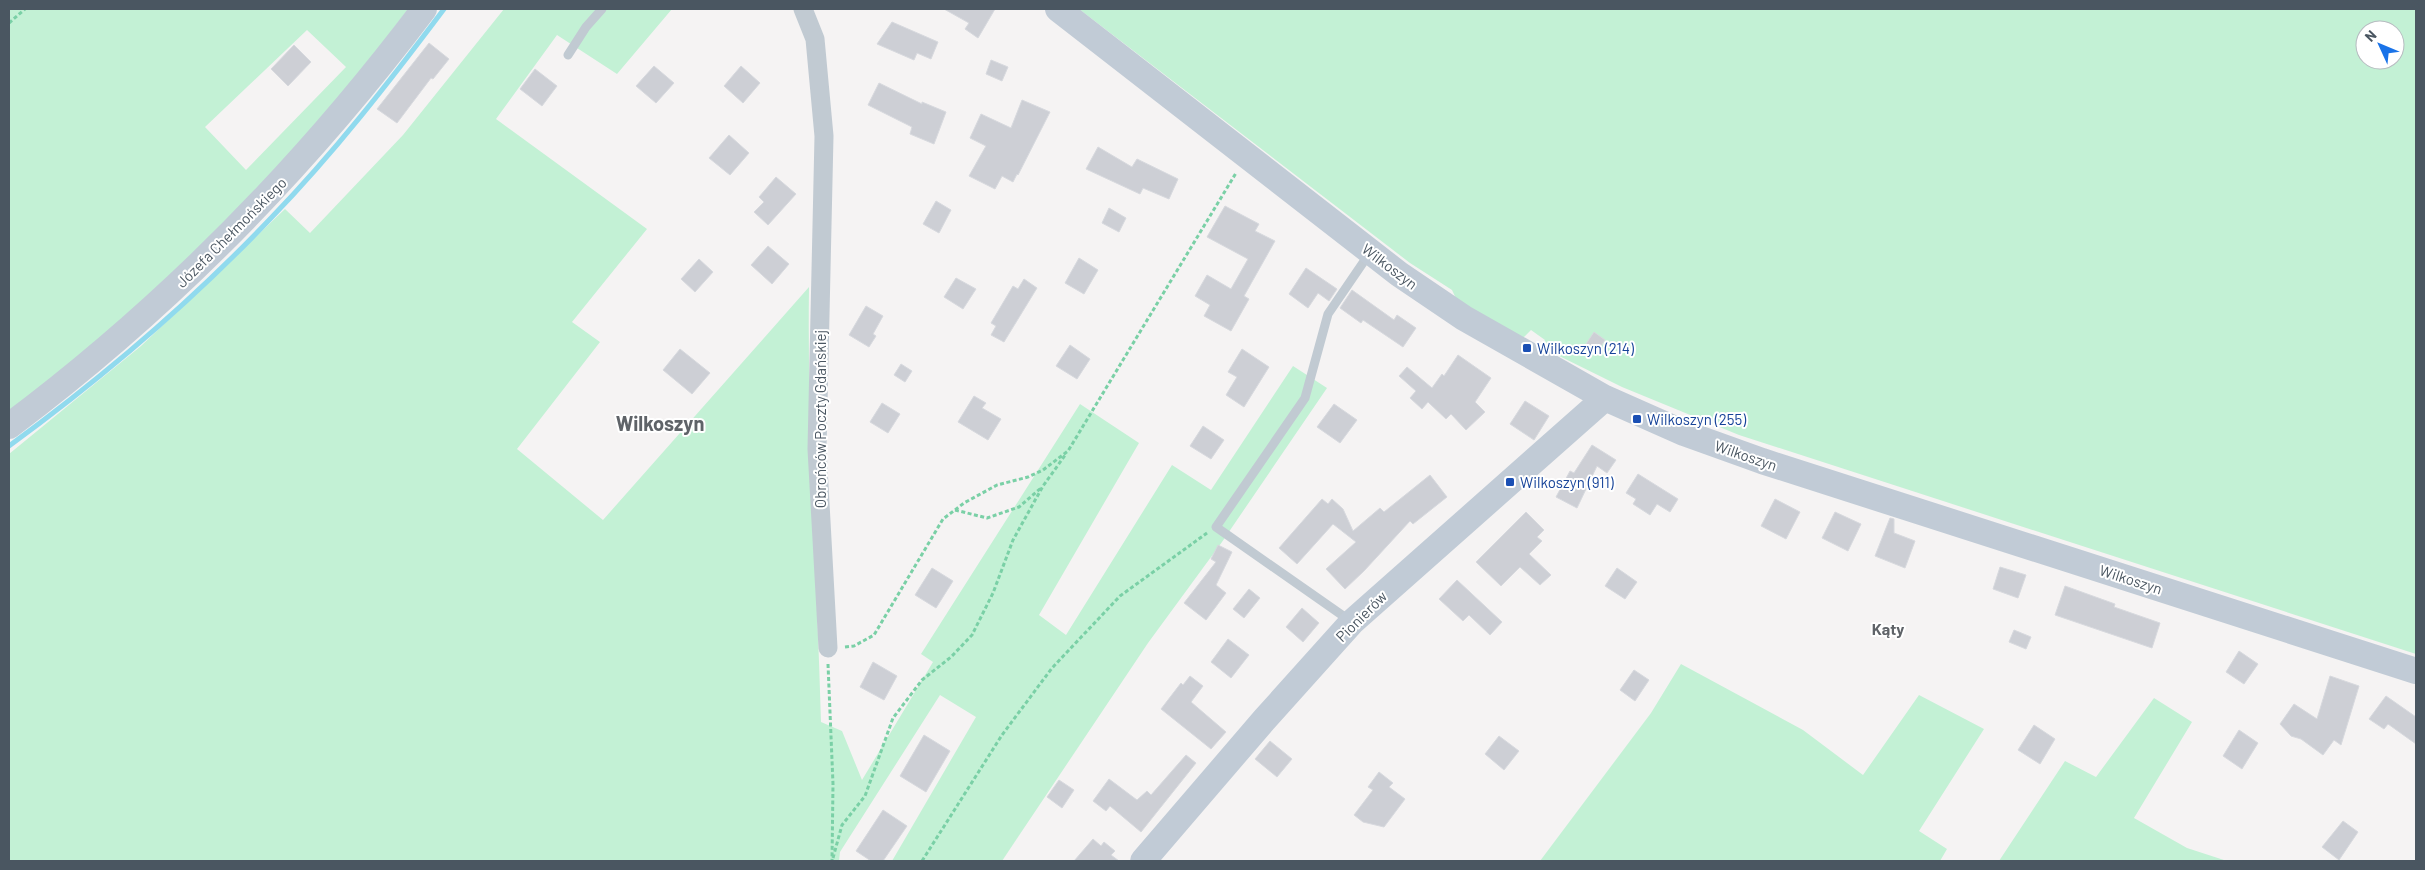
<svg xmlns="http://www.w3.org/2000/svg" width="2425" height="870" font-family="Barlow,sans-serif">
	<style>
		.green { fill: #c3f1d5; fill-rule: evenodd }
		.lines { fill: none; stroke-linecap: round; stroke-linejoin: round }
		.stream { stroke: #90daee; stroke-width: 5 }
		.building { fill: #cdcfd5; stroke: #d7d9de }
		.path { stroke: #7ad0a6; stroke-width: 3; stroke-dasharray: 4 2.5; stroke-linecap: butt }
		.lane { stroke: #c1cad2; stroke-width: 9 }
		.street { stroke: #c1cad2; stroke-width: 19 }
		.secondary { stroke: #c1cbd6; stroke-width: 26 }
		.transit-dot { fill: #1a4fb4; stroke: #fff; stroke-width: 2 }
		.labels { text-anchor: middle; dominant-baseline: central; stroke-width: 4; stroke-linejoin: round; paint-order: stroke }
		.street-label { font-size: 15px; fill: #4a5661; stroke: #fff }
		.transit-label { font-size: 15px; fill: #164399; stroke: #fff; text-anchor: start }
		.neighbourhood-label { font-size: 16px; font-weight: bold; fill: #5f6368; stroke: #fff }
		.district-label { font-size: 20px; font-weight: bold; fill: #5f6368; stroke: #fff }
	</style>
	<rect width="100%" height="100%" fill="#f5f3f3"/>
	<path class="green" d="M9 9H408C361 72 311 136 258 193 182 275 95 344 9 414ZM307 30 346 67 246 170 205 127Z
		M504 9H672L617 74 557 35 496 119 647 229 572 322 600 342 517 449 603 520 809 287C807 432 817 577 821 722L842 731 862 780 933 662 921 654 1080 404 1139 443 1039 615 1066 635 1172 465 1211 490 1293 366 1327 388 1222 542 1148 643 1002 861H892L976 717 940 695 840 852 839 861H9V454L141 346 285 209 310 233 403 135Z
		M1079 9H2416V654L1739 435 1622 387 1541 347 1545 340 1531 330 1522 339 1460 307 1452 290 1410 263ZM2365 30H2395V60H2365Z
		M1681 664 1803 730 1863 775 1919 695 1984 729 1919 831 1947 849 1940 861H1540L1651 713Z
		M2154 698 2192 722 2134 818 2187 848 2227 861H1999L2065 761 2096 777Z"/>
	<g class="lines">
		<path class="stream" d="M9 446C102 378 191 302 271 218 334 153 390 81 444 9"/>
	</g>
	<path class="building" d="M944 9H995L978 38 965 29 969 23Z
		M892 22 938 42 931 59 917 53 914 60 877 44Z
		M429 43 449 59 433 79 431 78 397 123 377 109Z
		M294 45 311 62 288 86 271 69Z
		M991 60 1008 67 1002 81 986 74Z
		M654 66 674 83 656 103 636 86Z
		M741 66 760 83 743 103 724 86Z
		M535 69 557 86 542 106 520 89Z
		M879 83 922 104V102L946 112 934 144 910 134 912 127 868 105Z
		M1022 100 1050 112 1018 175 1017 174 1013 182 1002 176 995 189 969 176 986 146 970 138 981 114 1011 128Z
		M729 135 749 153 730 175 709 158Z
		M1098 147 1132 167 1137 159 1178 179 1169 199 1143 188 1140 194 1086 169Z
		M776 177 796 194 768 225 754 212 764 202 759 197Z
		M936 201 951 210 939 233 923 224Z
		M1225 206 1259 224 1255 231 1275 241 1244 296 1249 299 1231 331 1204 316 1210 305 1195 296 1207 275 1231 289 1248 259 1207 237Z
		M1109 208 1126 218 1119 232 1102 223Z
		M768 246 789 264 772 284 751 265Z
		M1079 258 1098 270 1084 294 1065 283Z
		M699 259 713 272 695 292 681 279Z
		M1306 268 1337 289 1329 301 1318 293 1308 308 1289 294Z
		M956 278 976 289 963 309 944 297Z
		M1024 279 1037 288 1004 342 991 335 996 326 991 323 1013 286 1018 289Z
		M1352 290 1394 320 1397 315 1416 328 1403 347 1363 320 1361 323 1340 308Z
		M866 306 883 316 873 334 876 336 869 347 849 335Z
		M1594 332 1605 340 1597 352 1586 344Z
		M1070 345 1090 359 1077 379 1056 366Z
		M680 349 710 373 692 394 663 370Z
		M1242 349 1269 367 1244 407 1226 395 1237 377 1228 372Z
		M1458 355 1491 378 1475 402 1485 412 1466 430 1451 414 1446 419 1428 402 1422 409 1410 398 1416 391 1399 376 1407 367 1432 388 1442 374 1444 376Z
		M901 364 912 371 905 382 894 375Z
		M974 396 986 403 982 408 1001 419 988 440 958 422Z
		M1525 401 1549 416 1534 440 1510 424Z
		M882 403 900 414 888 433 870 422Z
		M1334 404 1357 420 1340 443 1317 427Z
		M1203 426 1224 440 1211 459 1190 446Z
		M1592 445 1616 460 1607 473 1597 466 1577 508 1556 497 1570 471 1574 473Z
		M1638 474 1678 499 1670 512 1657 504 1650 515 1633 504 1636 499 1626 493Z
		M1430 475 1447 497 1413 524 1410 521 1364 571 1345 589 1326 569 1356 542 1333 524 1297 564 1279 548 1322 499 1328 504 1332 499 1343 509 1353 531 1380 508 1384 512Z
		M1775 499 1800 512 1786 539 1761 526Z
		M1526 512 1544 530 1537 537 1542 541 1529 554 1551 575 1540 585 1520 567 1501 586 1476 562Z
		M1835 512 1861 524 1848 551 1822 538Z
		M1890 518 1894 519V533L1915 541 1905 568 1875 556Z
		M1218 545 1232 552 1216 585 1226 593 1206 620 1184 603 1216 562 1211 559Z
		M2000 567 2026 575 2018 598 1993 589Z
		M932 568 953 581 936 608 915 595Z
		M1617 568 1637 582 1625 599 1605 586Z
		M1457 580 1502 622 1490 635 1469 615 1463 621 1439 599Z
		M2065 586 2115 604 2114 607 2160 623 2152 648 2055 615Z
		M1249 589 1260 598 1244 618 1233 609Z
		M1302 608 1319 623 1303 642 1286 627Z
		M2014 630 2031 637 2026 649 2009 642Z
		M1228 639 1249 655 1231 678 1211 662Z
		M2239 651 2258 664 2244 684 2226 672Z
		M873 662 897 676 884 700 860 687Z
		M1634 670 1649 680 1635 701 1620 690Z
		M1190 676 1203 686 1191 702 1226 732 1211 749 1161 709 1181 683 1183 685Z
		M2330 676 2359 686 2341 745 2334 740 2323 755 2301 739 2291 736 2280 724 2294 704 2317 719Z
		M2386 696 2416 717V744L2388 724 2384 729 2369 719Z
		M2034 725 2055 739 2040 764 2018 750Z
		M2239 730 2258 743 2242 769 2223 756Z
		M924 735 950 751 926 792 900 776Z
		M1499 736 1519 751 1504 770 1485 754Z
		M1270 741 1292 759 1277 777 1255 759Z
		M1186 755 1196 763 1141 832 1110 806 1106 811 1093 801 1109 779 1137 800 1147 791 1151 795Z
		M1379 772 1393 783 1389 787 1405 799 1384 827 1363 822 1354 815 1373 790 1368 787Z
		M1059 780 1074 790 1062 808 1047 797Z
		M883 810 907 826 883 861H871L856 851Z
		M2343 821 2358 832 2339 860 2322 847Z
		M1093 839 1101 846 1104 842 1115 851 1111 855 1119 861H1074Z"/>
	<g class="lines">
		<path class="path" d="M9 23 25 9
			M955 510 987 518 1019 507 1041 488
			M845 647 854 646 874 635 943 519 964 503 997 485 1028 477 1043 470 1068 451 1236 173
			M828 664 833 784 832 861
			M833 858 842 825 865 796 893 718 922 680 951 657 972 635 993 593 1013 540 1043 486 1066 454
			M922 861 1002 735 1052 668 1120 596 1207 533"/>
		<path class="lane" d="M568 55 586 27 602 9
			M1349 620 1216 527 1305 398 1328 314 1369 254"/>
		<path class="street" d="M803 9 815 39 824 136 817 449 828 648"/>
		<path class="secondary" d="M1058 9 1399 274 1464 318 1605 398 1684 433 1762 461 2416 671
			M9 426C168 307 305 167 424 9
			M1143 861 1264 720 1352 622 1605 398"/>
	</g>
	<g class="transit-dot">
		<rect x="1522" y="343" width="10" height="10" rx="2.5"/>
		<rect x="1632" y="414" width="10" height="10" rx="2.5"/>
		<rect x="1505" y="477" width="10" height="10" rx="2.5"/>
	</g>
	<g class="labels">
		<g class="street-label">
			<text transform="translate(231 232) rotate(-45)">Józefa Chełmońskiego</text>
			<text transform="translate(1390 266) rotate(37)">Wilkoszyn</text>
			<text transform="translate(820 419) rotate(-90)">Obrońców Poczty Gdańskiej</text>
			<text transform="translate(1746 455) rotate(19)">Wilkoszyn</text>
			<text transform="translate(2131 579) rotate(18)">Wilkoszyn</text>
			<text transform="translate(1361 616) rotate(-45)">Pionierów</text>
		</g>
		<g class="transit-label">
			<text x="1537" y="348">Wilkoszyn (214)</text>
			<text x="1647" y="419">Wilkoszyn (255)</text>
			<text x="1520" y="482">Wilkoszyn (911)</text>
		</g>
		<g class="neighbourhood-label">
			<text x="1888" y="628">Kąty</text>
		</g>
		<g class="district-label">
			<text x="660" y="423">Wilkoszyn</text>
		</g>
	</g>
	<rect width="2425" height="870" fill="none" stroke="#4a5661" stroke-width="20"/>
	<g transform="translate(2380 45) rotate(314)"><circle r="24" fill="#ffffff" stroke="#b7bbc0"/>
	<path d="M0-4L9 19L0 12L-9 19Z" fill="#1a73e8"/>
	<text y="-8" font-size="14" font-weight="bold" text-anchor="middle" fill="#4a5661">N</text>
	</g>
</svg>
